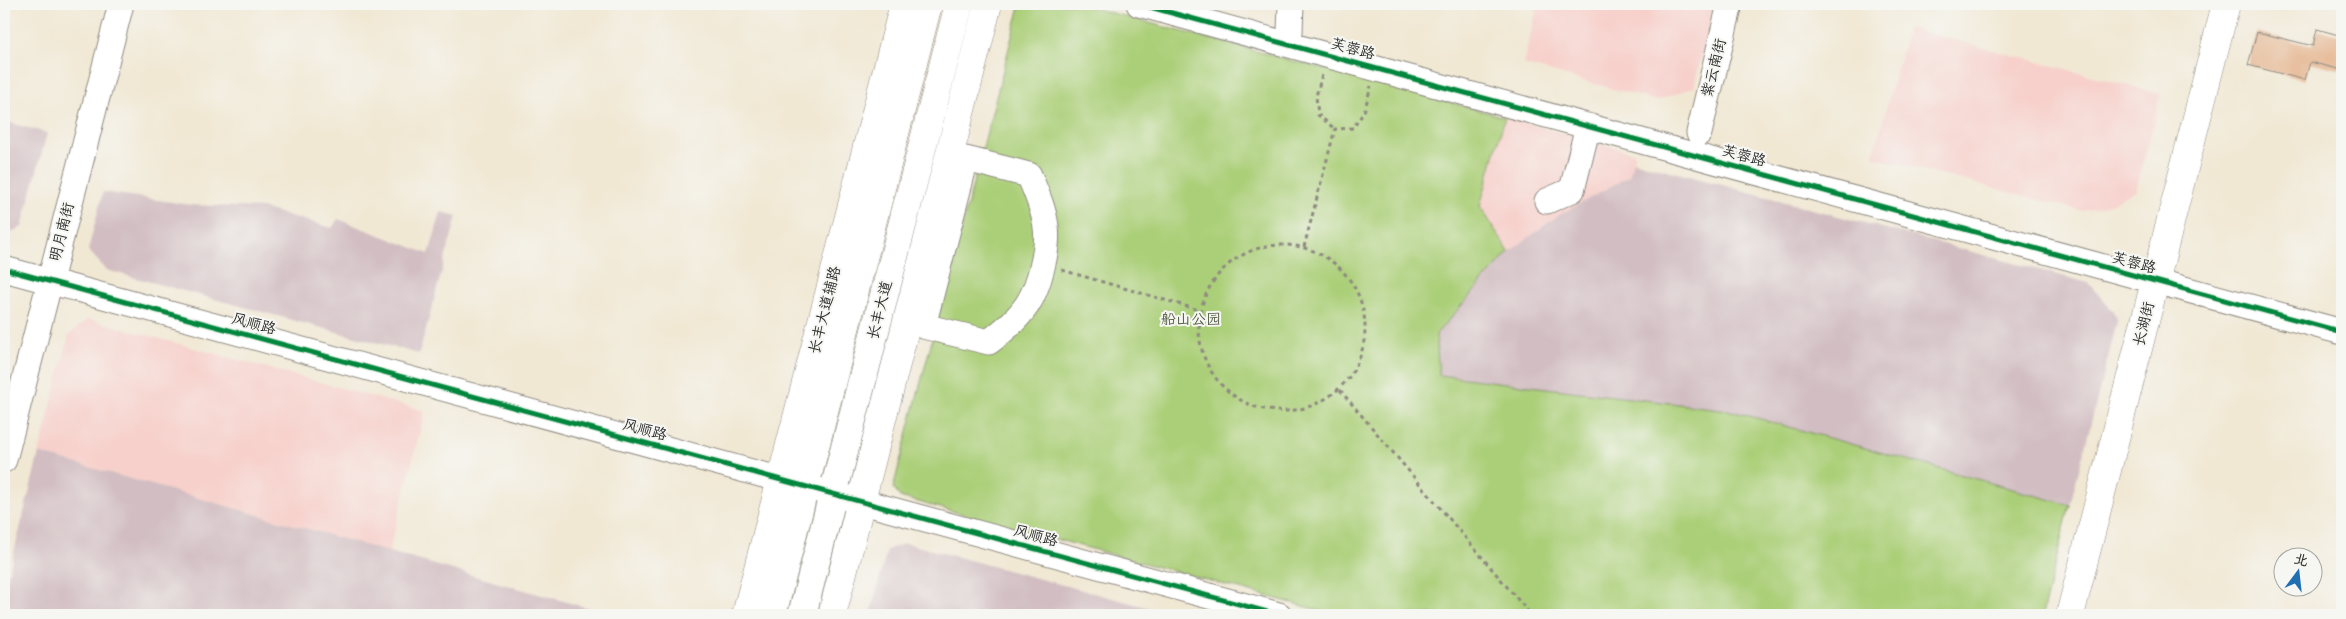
<svg xmlns="http://www.w3.org/2000/svg" width="2346" height="619" font-family="'Architects Daughter','LXGW WenKai TC',sans-serif">
	<style>
		.built { fill: #f7d0cb }
		.industrial { fill: #d2bec2 }
		.green { fill: #abcf78; stroke: #6b7d52 }
		.building { fill: #e4b28b }
		.lines { fill: none; stroke-linecap: round; stroke-linejoin: round }
		.minor-casing { stroke: #8e8a80; stroke-width: 27 }
		.major-casing { stroke: #8e8a80; stroke-width: 29 }
		.path { stroke: #8e8a80; stroke-width: 3; stroke-dasharray: 4 4; stroke-linecap: butt }
		.minor { stroke: #fff; stroke-width: 25 }
		.major { stroke: #fff; stroke-width: 28 }
		.cycleway-casing { stroke: #f6f6f2; stroke-width: 8 }
		.cycleway { stroke: #00873e; stroke-width: 5 }
		.labels { text-anchor: middle; dominant-baseline: central; stroke-width: 4; stroke-linejoin: round; paint-order: stroke }
		.street-label { font-size: 15px; fill: #2b2b2b; stroke: #f6f6f2 }
		.park-label { font-size: 15px; fill: #515c42; stroke: #f6f6f2 }
	</style>
	<rect width="100%" height="100%" fill="#f6f6f2"/>
	<filter id="ink" filterUnits="userSpaceOnUse"><feTurbulence type="fractalNoise" baseFrequency=".02" numOctaves="2"/><feDisplacementMap in="SourceGraphic" scale="10" xChannelSelector="R" yChannelSelector="G"/><feConvolveMatrix kernelMatrix="1 2 1 2 8 2 1 2 1" color-interpolation-filters="sRGB"/></filter>
	<filter id="wash" filterUnits="userSpaceOnUse"><feTurbulence type="fractalNoise" baseFrequency=".0096" numOctaves="4" result="noise"/><feDisplacementMap in="SourceGraphic" scale="20" xChannelSelector="R" yChannelSelector="G"/><feGaussianBlur stdDeviation="1.12" result="paint"/><feColorMatrix in="noise" values="0 0 0 0 0 0 0 0 0 0 0 0 0 0 0 0 0 1.4 0 .05"/><feComposite in="paint" operator="in"/></filter>
	<g filter="url(#wash)">
		<rect width="100%" height="100%" fill="#f1e8d4"/>
		<path class="built" d="M1538 4H1714L1694 87 1657 101 1523 64Z
			M1908 28 2161 94 2136 191 2102 207 2082 211 1873 157Z
			M1505 117 1635 153 1629 176 1556 217 1509 252 1480 206Z
			M88 319 425 411 389 552 39 453 69 335Z"/>
		<path class="industrial" d="M4 121 47 133 22 227 4 236Z
			M1633 161 2088 283 2113 311 2117 322 2070 505 1728 410 1439 375 1436 334 1509 252 1556 217 1629 176Z
			M103 192 192 205 262 208 332 228 338 219 429 254 441 212 457 216 419 354 106 270 88 250Z
			M39 453 389 552 613 615H4V592Z
			M905 543 1176 615H870L887 550Z"/>
		<path class="green" d="M1023 4H1078L1505 117 1480 206 1509 252 1436 334 1439 375 1728 410 2070 505 2042 615H1336L900 497 893 488 1020 6Z"/>
		<g id="blocks">
			<path class="building" d="M2317 29 2342 36V70L2310 62 2305 80 2248 65 2257 32 2313 46Z"/>
		</g>
	</g>
	<g filter="url(#ink)">
		<use href="#blocks" fill-opacity="0" stroke="#8e8a80" stroke-width="1"/>
		<g class="lines">
			<g class="minor-casing">
				<path id="minor" d="M1139 4 2342 332
					M1290 32 1291 4
					M1699 133 1730 4
					M966 159 1029 175C1036 192 1044 209 1046 227 1049 248 1039 287 1027 305 1017 320 1003 331 989 342L923 326Z
					M1547 201 1572 190 1588 126
					M4 269 1279 615
					M4 460 121 4"/>
			</g>
			<g class="major-casing">
				<path id="major" d="M746 615 904 4
					M772 615 928 4
					M802 615 959 4
					M832 615 988 4
					M2070 615 2226 4"/>
			</g>
			<path class="path" d="M1322 75 1316 96 1318 115 1335 129
				M1199 328a83 83 0 1 1 166 0a83 83 0 1 1-166 0Z
				M1304 247 1335 129 1353 128 1364 112 1371 86
				M1062 270 1199 310
				M1340 390 1531 615"/>
			<use href="#minor" class="minor"/>
			<use href="#major" class="major"/>
			<g class="cycleway-casing">
				<path id="cycleway" d="M1139 4 2342 332
					M4 269 1279 615"/>
			</g>
			<use href="#cycleway" class="cycleway"/>
		</g>
	</g>
	<g class="labels">
		<g class="street-label">
			<text transform="translate(1353 49) rotate(15)">芙蓉路</text>
			<text transform="translate(1714 68) rotate(-76)">紫云南街</text>
			<text transform="translate(1744 156) rotate(15)">芙蓉路</text>
			<text transform="translate(62 232) rotate(-76)">明月南街</text>
			<text transform="translate(2134 263) rotate(15)">芙蓉路</text>
			<text transform="translate(825 310) rotate(-76)">长丰大道辅路</text>
			<text transform="translate(880 310) rotate(-76)">长丰大道</text>
			<text transform="translate(254 324) rotate(15)">风顺路</text>
			<text transform="translate(2144 324) rotate(-76)">长湖街</text>
			<text transform="translate(645 430) rotate(15)">风顺路</text>
			<text transform="translate(1036 536) rotate(15)">风顺路</text>
		</g>
		<g class="park-label">
			<text x="1191" y="319">船山公园</text>
		</g>
	</g>
	<rect width="2346" height="619" fill="none" stroke="#f6f6f2" stroke-width="20"/>
	<g transform="translate(2298 572) rotate(15)"><circle r="24" fill="#f6f6f2" stroke="#a5a5a2"/>
	<path d="M0-4L9 19L0 12L-9 19Z" fill="#1f6fb2"/>
	<text y="-8" font-size="14" font-weight="bold" text-anchor="middle" fill="#2b2b2b">北</text>
	</g>
</svg>
